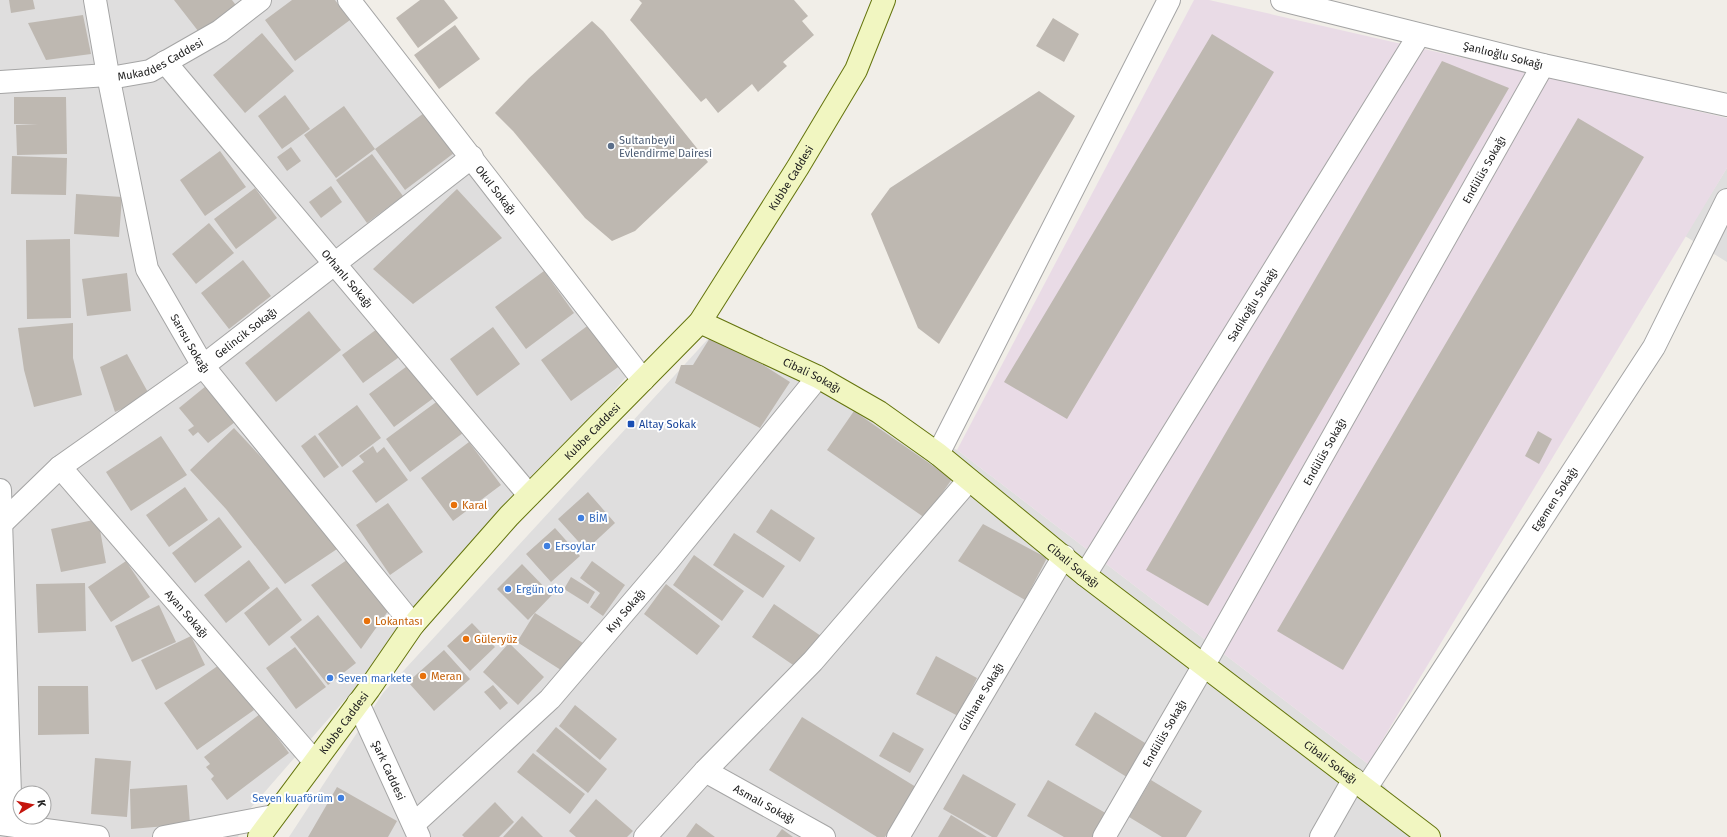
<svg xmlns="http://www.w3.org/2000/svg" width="1727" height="837" font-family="'Fira Sans',sans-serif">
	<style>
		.residential { fill: #dfdede; fill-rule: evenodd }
		.industrial { fill: #e9dbe6 }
		.building { fill: #beb8b1 }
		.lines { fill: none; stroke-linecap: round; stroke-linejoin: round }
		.street-casing { stroke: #a5a5a5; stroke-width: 24 }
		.secondary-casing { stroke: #64740c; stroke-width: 24 }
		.street { stroke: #fff; stroke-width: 22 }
		.secondary { stroke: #f1f6c1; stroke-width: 22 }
		.service-dot { fill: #5c6f8a; stroke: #fff; stroke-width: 1.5 }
		.transit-dot { fill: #1a4fb4; stroke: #fff; stroke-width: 1.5 }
		.food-dot { fill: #e8710a; stroke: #fff; stroke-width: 1.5 }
		.shop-dot { fill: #3f7fe0; stroke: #fff; stroke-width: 1.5 }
		.labels { text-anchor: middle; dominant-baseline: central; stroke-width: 4; stroke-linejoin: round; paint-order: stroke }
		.street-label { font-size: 11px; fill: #212121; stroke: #fff }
		.service-label { font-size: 11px; fill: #4e5e75; stroke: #fff; text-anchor: start }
		.transit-label { font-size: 11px; fill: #164399; stroke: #fff; text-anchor: start }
		.food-label { font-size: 11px; fill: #c56008; stroke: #fff; text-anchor: start }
		.shop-label { font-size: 11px; fill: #366cbe; stroke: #fff; text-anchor: start }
	</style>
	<rect width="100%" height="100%" fill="#f1eee8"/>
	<path class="residential" d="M0 0H359L641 360 249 810 238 837H0ZM20 793H44V817H20Z
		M1727 168V262L1685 236Z
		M719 327 957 450 1368 764 1423 837H289L383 693Z"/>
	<path class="industrial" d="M1194 0H1209L1727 118V168L1368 764 957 450Z"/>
	<path class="building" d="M9 0H33L35 9 11 13Z
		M174 0H232L238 8 202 36Z
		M292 0H335L350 20 295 61 265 20Z
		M420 0H444L458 18 418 48 396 18Z
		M639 0H794L808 16 802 21 814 35 783 62 787 66 758 92 752 84 718 113 706 98 701 102 630 20 642 3Z
		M83 15 91 54 46 60 28 23Z
		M1053 18 1079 34 1064 62 1036 46Z
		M592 21 603 31 708 162 635 231 612 241 585 218 513 131 495 113 529 78Z
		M455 25 480 59 439 89 414 55Z
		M262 33 294 71 245 113 213 75Z
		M1212 34 1274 72 1067 419 1004 382Z
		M1442 61 1509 88 1208 606 1146 570Z
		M1039 91 1075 116 939 344 918 328 871 214 890 188Z
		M285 95 310 129 282 149 258 116Z
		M14 97H66L67 154 17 155 16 125 38 124H14Z
		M344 106 375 149 424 113 454 153 405 190 375 149 336 178 304 135Z
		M1578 118 1644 157 1343 670 1277 631Z
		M291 147 301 161 287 171 277 157Z
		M220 151 246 187 205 216 180 180Z
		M372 154 403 196 367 223 336 180Z
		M12 156 67 158 66 195 11 194Z
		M331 186 342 202 321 218 309 202Z
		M255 188 277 218 236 249 214 219Z
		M457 189 502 238 413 304 373 269Z
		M76 194 122 197 119 237 74 234Z
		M209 223 234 253 196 284 172 254Z
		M70 239 71 318 27 319 26 240Z
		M243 260 271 296 229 329 201 293Z
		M544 271 574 313 526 349 495 307Z
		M127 273 131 311 87 316 82 279Z
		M309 311 341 350 276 402 245 363Z
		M73 323V358L82 395 34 407 24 370 18 328Z
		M590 324 621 365 571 401 541 360Z
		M381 326 402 355 363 383 342 355Z
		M493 327 520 364 477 396 450 359Z
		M713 333 790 382 760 428 675 383 681 365H693Z
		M127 354 150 396 115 412 100 367Z
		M410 364 435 397 394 427 369 394Z
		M206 386 235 422 208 443 198 432 193 436 188 430 194 426 179 408Z
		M439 400 463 433 410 472 386 439Z
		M357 405 381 438 342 467 318 434Z
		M854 411 952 479 925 518 827 450Z
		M234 428 302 501 340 547 285 584 226 509 190 470Z
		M1538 431 1552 439 1539 464 1525 456Z
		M315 435 339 467 324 478 301 446Z
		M161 436 187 475 131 511 106 472Z
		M469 442 501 485 453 521 421 478Z
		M373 446 377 453 384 447 408 480 376 503 352 471 364 462 359 456Z
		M185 487 208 520 169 547 146 515Z
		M588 492 615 523 586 550 558 519Z
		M388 503 423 552 390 575 356 525Z
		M771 509 815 538 800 562 756 532Z
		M219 517 242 547 195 583 172 553Z
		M98 519 106 563 61 572 51 529Z
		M983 524 1047 558 1025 600 958 561Z
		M555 528 580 556 551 582 526 554Z
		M734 533 785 566 763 598 713 565Z
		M354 555 391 607 361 649 311 585Z
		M694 555 744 591 722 621 673 585Z
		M249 560 270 588 226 623 204 595Z
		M126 561 150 597 111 622 88 587Z
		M592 561 625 585 603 616 590 607 600 593 580 578Z
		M522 564 552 595 528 620 497 589Z
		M571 577 595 592 588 604 564 589Z
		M85 583 86 631 38 633 36 584Z
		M666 584 720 626 697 655 644 614Z
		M277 587 302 620 269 646 244 613Z
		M774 604 821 636 799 669 752 637Z
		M159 605 176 642 132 662 115 626Z
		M535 613 583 643 564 672 517 642Z
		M318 615 356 663 328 685 290 637Z
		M472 623 495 647 470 671 447 646Z
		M191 636 205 665 156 690 141 660Z
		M509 643 544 677 518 705 483 672Z
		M295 647 326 687 296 709 266 668Z
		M444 650 470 679 434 711 408 682Z
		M936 656 977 678 958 716 916 694Z
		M222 663 254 710 197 750 164 703Z
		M493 685 508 703 500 710 484 692Z
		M38 686H88L89 734 38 735Z
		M575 705 617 739 600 760 559 726Z
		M1095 712 1150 746 1130 779 1075 745Z
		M260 714 289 753 227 800 211 779 214 776 206 767 210 764 204 757Z
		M802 717 916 787 885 837H877L769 770Z
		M556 727 607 769 588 793 536 751Z
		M893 732 924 749 910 773 879 756Z
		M533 753 585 794 570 814 517 772Z
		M95 758 131 761 127 817 91 814Z
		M963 774 1016 804 997 837H992L943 809Z
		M1048 780 1109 815 1097 837H1064L1027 816Z
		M1151 780 1202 811 1186 837H1162L1129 817Z
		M187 785 190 824 131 829 130 789Z
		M337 787 397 821 388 837H308Z
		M596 799 633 831 627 837H576L569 831Z
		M495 802 514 822 499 837H464L462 835Z
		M951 815 987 837H938Z
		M522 816 543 837H503Z
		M696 823 715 837H686Z
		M782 829 793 837H776Z"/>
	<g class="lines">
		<g class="street-casing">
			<g id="street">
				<path id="s1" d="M95 0 108 75 147 269 203 366 413 625"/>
				<path id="s2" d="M349 0 643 380"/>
				<path id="s3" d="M1282 0 1543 65 1727 105"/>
				<path id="s4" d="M165 62 529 495"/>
				<path id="s5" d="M0 82 108 75 110 78 150 71 220 31 260 0"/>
				<path d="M938 454 1169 0"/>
				<path id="s6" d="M60 467 314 761"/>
				<path d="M0 490 11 825"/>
				<path id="s7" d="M2 523 60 467 203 366 472 157"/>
				<path id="s8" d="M1085 575 1419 35"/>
				<path id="s9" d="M358 703 419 837"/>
				<path id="s10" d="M705 771 824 837"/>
				<path id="s11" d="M1366 788 1654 347 1727 200"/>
				<path d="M0 824 98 837"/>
				<path id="s12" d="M414 824 550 699 668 561 818 377"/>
				<path d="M164 837 274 816"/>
				<path d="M645 837 705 771 813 661 969 480"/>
				<path id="s13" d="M898 837 1064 556"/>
				<path id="s14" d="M1104 837 1204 665 1543 65"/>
				<path d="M1321 837 1354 779"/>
			</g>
		</g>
		<g class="secondary-casing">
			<g id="secondary">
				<path id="s15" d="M700 322 818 377 879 412 938 454 1085 575 1429 837"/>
				<path id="s16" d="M259 837 369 689 413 625 509 516 700 322 798 167 856 70 884 0"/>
			</g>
		</g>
		<use href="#street" class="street"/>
		<use href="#secondary" class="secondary"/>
	</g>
	<circle class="service-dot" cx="611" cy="146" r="4"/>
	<rect class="transit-dot" x="627" y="420" width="8" height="8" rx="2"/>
	<g class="food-dot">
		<circle cx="454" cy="505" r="4"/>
		<circle cx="367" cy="621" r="4"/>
		<circle cx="466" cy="639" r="4"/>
		<circle cx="423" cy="676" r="4"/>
	</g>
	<g class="shop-dot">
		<circle cx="581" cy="518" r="4"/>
		<circle cx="547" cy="546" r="4"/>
		<circle cx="508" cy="589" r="4"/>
		<circle cx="330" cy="678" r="4"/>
		<circle cx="341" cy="798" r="4"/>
	</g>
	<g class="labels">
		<g class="street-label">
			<text stroke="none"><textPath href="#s3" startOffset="228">Şanlıoğlu Sokağı</textPath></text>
			<text stroke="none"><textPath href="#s5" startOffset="166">Mukaddes Caddesi</textPath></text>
			<text stroke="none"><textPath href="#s14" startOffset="768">Endülüs Sokağı</textPath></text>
			<text stroke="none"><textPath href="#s16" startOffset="850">Kubbe Caddesi</textPath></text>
			<text stroke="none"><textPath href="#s2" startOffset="240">Okul Sokağı</textPath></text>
			<text stroke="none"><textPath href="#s4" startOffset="283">Orhanlı Sokağı</textPath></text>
			<text stroke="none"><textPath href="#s8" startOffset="318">Sadıkoğlu Sokağı</textPath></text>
			<text stroke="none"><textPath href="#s7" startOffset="310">Gelincik Sokağı</textPath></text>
			<text stroke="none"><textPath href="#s1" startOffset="360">Sarısu Sokağı</textPath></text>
			<text stroke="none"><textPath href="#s15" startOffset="124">Cibali Sokağı</textPath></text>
			<text stroke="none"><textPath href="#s16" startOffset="526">Kubbe Caddesi</textPath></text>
			<text stroke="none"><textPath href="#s14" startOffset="444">Endülüs Sokağı</textPath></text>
			<text stroke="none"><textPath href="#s11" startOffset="345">Egemen Sokağı</textPath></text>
			<text stroke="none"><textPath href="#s15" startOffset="448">Cibali Sokağı</textPath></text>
			<text stroke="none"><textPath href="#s12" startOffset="301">Kıyı Sokağı</textPath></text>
			<text stroke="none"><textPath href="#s6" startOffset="194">Ayan Sokağı</textPath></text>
			<text stroke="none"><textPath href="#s13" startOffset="163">Gülhane Sokağı</textPath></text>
			<text stroke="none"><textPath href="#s16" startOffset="142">Kubbe Caddesi</textPath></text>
			<text stroke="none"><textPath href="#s14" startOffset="120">Endülüs Sokağı</textPath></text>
			<text stroke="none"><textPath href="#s15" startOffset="772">Cibali Sokağı</textPath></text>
			<text stroke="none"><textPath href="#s9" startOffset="74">Şark Caddesi</textPath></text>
			<text stroke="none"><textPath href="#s10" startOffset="68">Asmalı Sokağı</textPath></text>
		</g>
		<g class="service-label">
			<text x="619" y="140">Sultanbeyli<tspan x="619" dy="13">Evlendirme Dairesi</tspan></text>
		</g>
		<g class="transit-label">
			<text x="639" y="424">Altay Sokak</text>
		</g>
		<g class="food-label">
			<text x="462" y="505">Karal</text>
			<text x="375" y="621">Lokantası</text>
			<text x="474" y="639">Güleryüz</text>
			<text x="431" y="676">Meran</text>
		</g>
		<g class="shop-label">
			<text x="589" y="518">BİM</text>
			<text x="555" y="546">Ersoylar</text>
			<text x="516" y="589">Ergün oto</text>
			<text x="338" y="678">Seven markete</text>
			<text x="333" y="798" text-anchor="end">Seven kuaförüm</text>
		</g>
	</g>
	<g transform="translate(32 805) rotate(80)"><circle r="19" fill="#ffffff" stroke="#a6a6a6"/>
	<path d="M0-3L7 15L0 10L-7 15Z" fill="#c5150d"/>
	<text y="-6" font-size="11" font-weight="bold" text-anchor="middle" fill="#212121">K</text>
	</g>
</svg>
